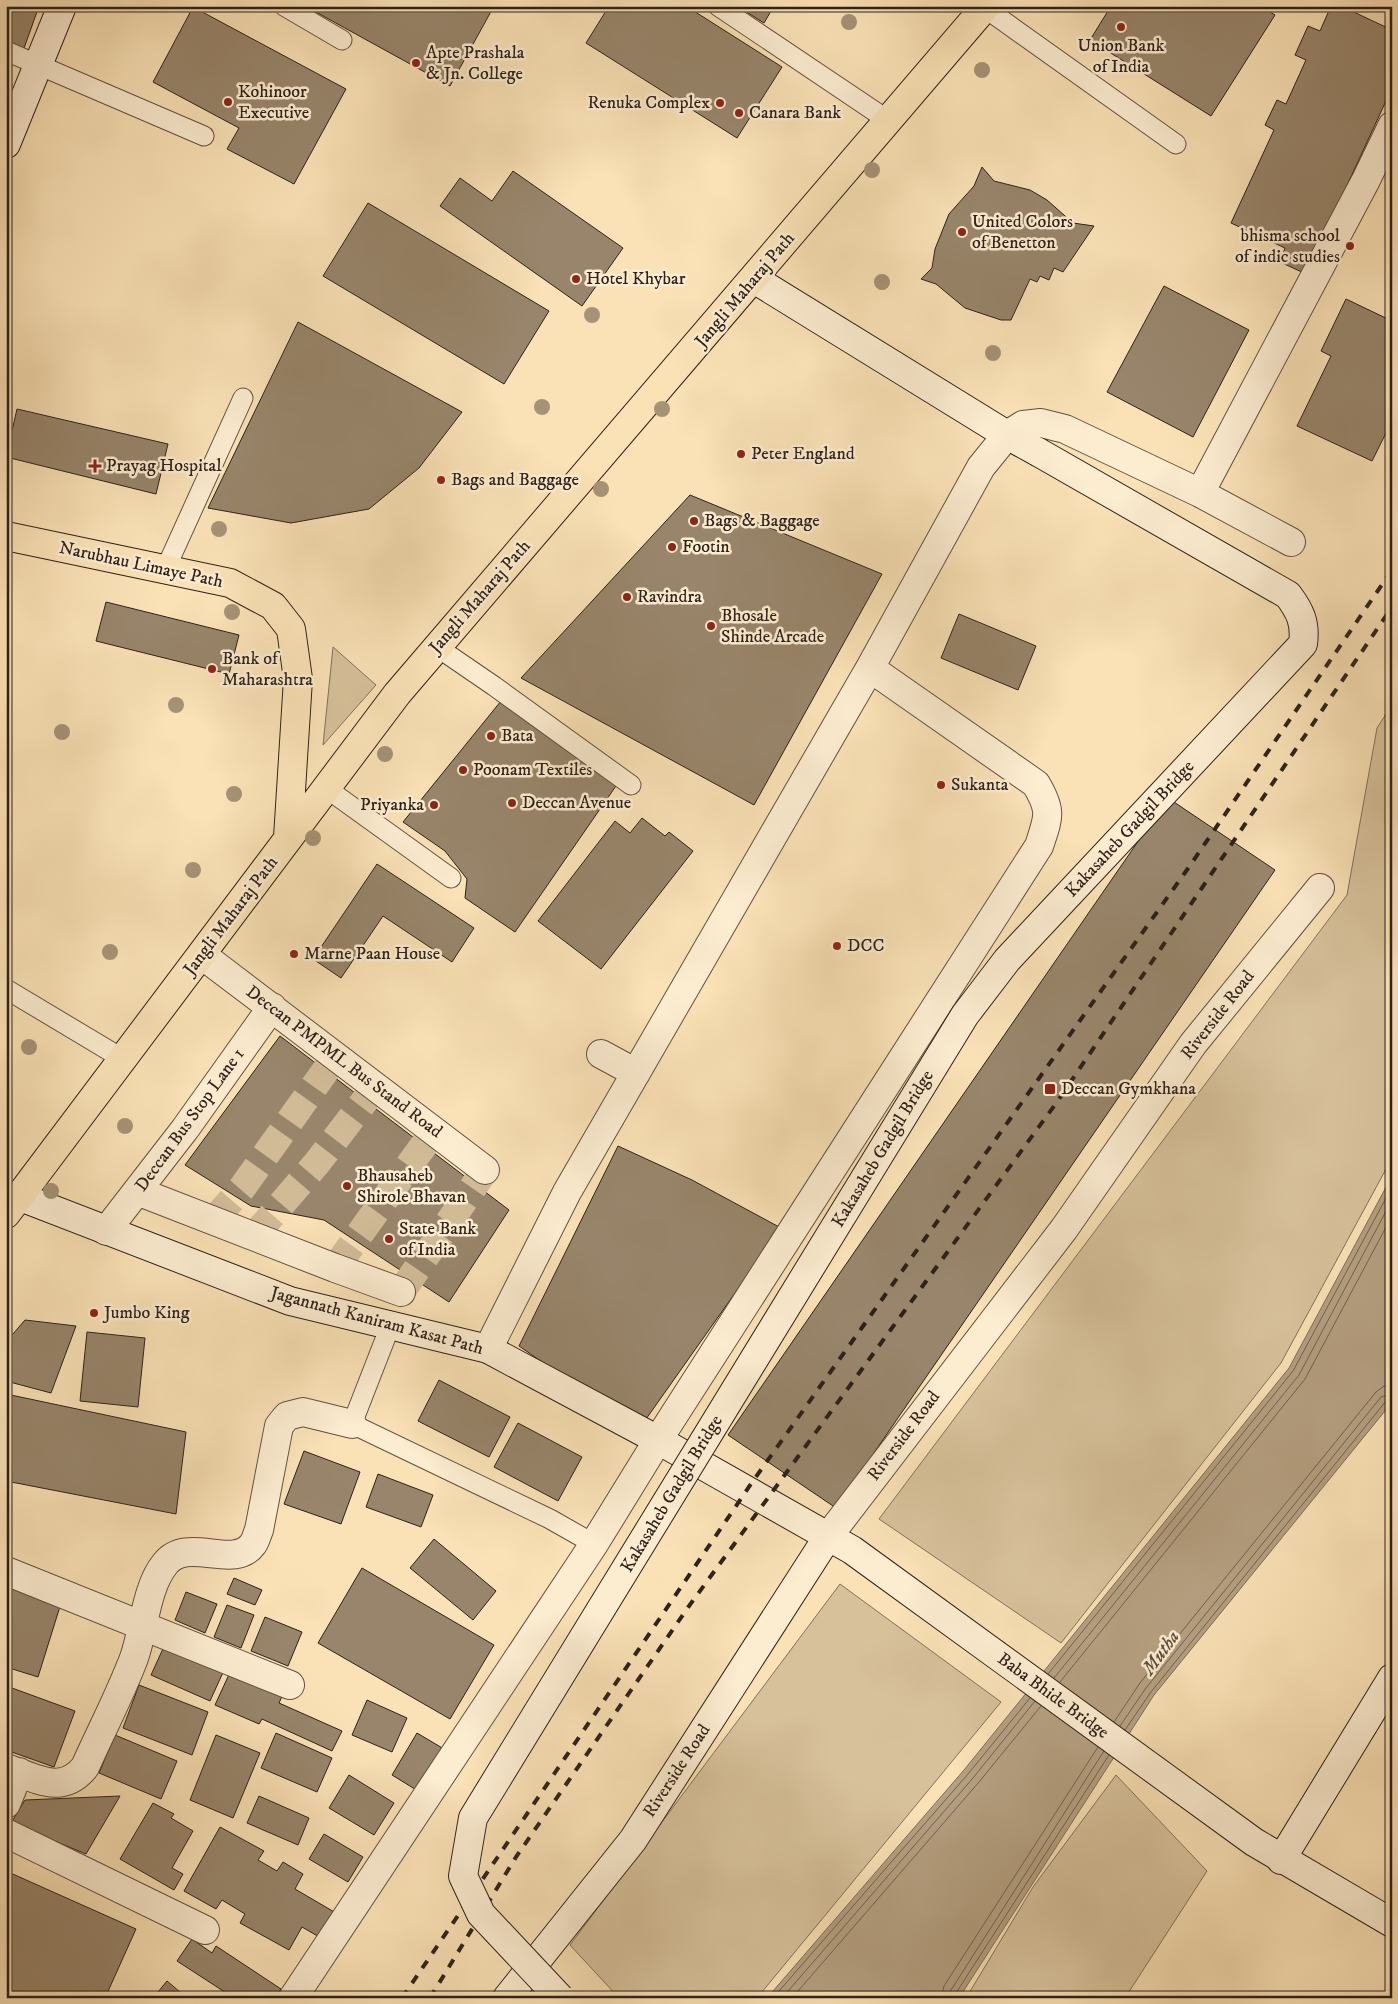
<svg xmlns="http://www.w3.org/2000/svg" width="1398" height="2004" font-family="'IM FELL DW Pica',serif">
	<style>
		.green { fill: #d7c19b; stroke: #82715a }
		.water { fill: #b5a081; stroke: #7f6d58 }
		.lines { fill: none; stroke-linecap: round; stroke-linejoin: round }
		.shore { stroke: #72604e; stroke-width: 1 }
		.building { fill: #98856b; stroke: #2e211a }
		.street-tunnel { stroke: #d1bb97; stroke-width: 28; stroke-dasharray: 28 14; stroke-linecap: butt }
		.lane-casing { stroke: #615141; stroke-width: 21 }
		.street-casing { stroke: #615141; stroke-width: 30 }
		.secondary-casing { stroke: #2e211a; stroke-width: 30 }
		.primary-casing { stroke: #2e211a; stroke-width: 30 }
		.lane { stroke: #fcecd0; stroke-width: 19 }
		.street { stroke: #fcecd0; stroke-width: 28 }
		.secondary { stroke: #fcecd0; stroke-width: 28 }
		.primary { stroke: #fae2b6; stroke-width: 28 }
		.rail { stroke: #2e211a; stroke-width: 4; stroke-dasharray: 9 9; stroke-linecap: butt }
		.secondary-bridge-casing { stroke: #2e211a; stroke-width: 30; stroke-linecap: butt }
		.secondary-bridge { stroke: #fcecd0; stroke-width: 28 }
		.tree { fill: #a69276 }
		.poi-dot { fill: #8f2418; stroke: #fcecd0; stroke-width: 2 }
		.labels { text-anchor: middle; dominant-baseline: central; stroke-width: 5; stroke-linejoin: round; paint-order: stroke }
		.poi-label { font-size: 18px; fill: #2e211a; stroke: #fcecd0; text-anchor: start }
		.street-label { font-size: 18px; fill: #2e211a; stroke: #fcecd0 }
		.water-label { font-size: 19px; font-style: italic; fill: #5d4d3e; stroke: #fcecd0 }
	</style>
	<rect width="100%" height="100%" fill="#fae2b6"/>
	<filter id="stains"><feTurbulence type="fractalNoise" baseFrequency=".004" numOctaves="4"/><feColorMatrix values="0 0 0 0 .2 0 0 0 0 .09 0 0 0 0 .02 0 0 0 .5 -.17"/></filter>
	<radialGradient id="worn" r=".72"><stop offset=".6" stop-color="#630" stop-opacity="0"/><stop offset="1" stop-color="#630" stop-opacity=".3"/></radialGradient>
	<path class="green" d="M333 647 376 685 323 745Z
		M1392 705V1158L1281 1363 1061 1643 879 1519 1347 895 1377 728Z
		M840 1584 1001 1702 757 1998H619L570 1945Z
		M1116 1775 1207 1871 1125 1998H966L1033 1887Z"/>
	<path class="water" d="M1392 1176V1400L1389 1406 1154 1695 959 1998H767L964 1770 1289 1368Z"/>
	<g class="lines">
		<path class="shore" d="M1048 1674 1293 1371 1392 1187
			M1054 1678 1299 1375 1392 1200
			M1060 1682 1305 1379 1392 1216
			M1114 1722 1140 1683 1376 1392 1384 1386 1392 1385
			M1120 1726 1146 1688 1381 1397 1392 1393
			M1125 1730 1151 1692 1386 1401 1392 1399
			M773 1998 968 1774 1030 1698
			M782 1998 973 1778 1035 1701
			M792 1998 979 1782 1041 1706
			M941 1998 944 1986 1098 1747
			M949 1998 951 1990 1104 1751
			M955 1998 956 1993 1109 1755"/>
	</g>
	<path class="building" d="M6 6H29L38 9 23 51 6 45Z
		M305 6H411L419 11 422 6H494L450 86Z
		M609 6H686L782 67 737 138 586 43Z
		M737 6H774L764 23Z
		M1111 6H1260L1275 15 1211 116 1090 40Z
		M1331 6H1341L1392 30V88L1306 274 1280 262 1285 248 1231 223 1274 130 1265 125 1277 100 1286 104 1306 60 1295 55 1308 26 1320 31Z
		M193 7 346 89 294 184 227 149 239 128 153 82Z
		M982 167 994 181 1030 190 1047 200 1073 223 1094 226 1063 272 1054 268 1049 280 1040 276 1037 282 1030 279 1011 320H1001L965 308 936 284 921 279 932 268 935 249 949 214 974 186Z
		M513 171 623 248 582 306 440 206 460 178 492 201Z
		M368 203 549 311 504 384 323 276Z
		M1164 286 1249 330 1193 437 1107 392Z
		M1346 299 1392 321V421L1372 461 1297 426 1331 356 1321 351Z
		M298 322 462 412 419 468 369 509 291 523 208 508Z
		M17 409 168 444 156 494 6 457Z
		M690 495 882 574 754 805 521 678Z
		M106 602 239 635 229 674 96 641Z
		M959 614 1036 646 1018 690 941 658Z
		M501 701 618 783 515 932 465 898 467 879 445 851 403 822Z
		M1168 798 1275 870 836 1508 728 1435Z
		M642 818 665 836 669 832 693 851 601 969 538 921 615 821 630 833Z
		M377 864 474 928 452 962 383 916 341 978 313 959Z
		M280 1036 509 1210 449 1302 324 1220 251 1206 185 1165Z
		M618 1146 692 1180 781 1228 639 1429 519 1346Z
		M25 1320 76 1326 51 1393 6 1381V1342Z
		M87 1332 145 1338 138 1407 80 1401Z
		M439 1380 510 1417 489 1457 418 1421Z
		M6 1394 186 1432 176 1514 6 1481Z
		M518 1423 582 1457 558 1501 494 1467Z
		M304 1451 360 1472 341 1524 284 1504Z
		M378 1474 433 1495 421 1527 366 1507Z
		M434 1539 496 1591 473 1620 410 1568Z
		M362 1568 494 1645 450 1719 318 1643Z
		M234 1578 262 1590 255 1605 227 1594Z
		M6 1583 62 1600 38 1677 6 1667Z
		M186 1592 217 1604 205 1633 175 1620Z
		M227 1605 254 1615 241 1648 214 1637Z
		M265 1617 302 1632 288 1666 251 1651Z
		M166 1642 225 1668 210 1701 151 1675Z
		M232 1668 284 1692 279 1703 342 1731 332 1751 262 1719 259 1724 215 1705Z
		M139 1685 208 1712 192 1755 123 1728Z
		M12 1688 75 1711 54 1767 6 1750V1705Z
		M367 1700 407 1718 392 1752 352 1735Z
		M276 1733 332 1758 317 1792 261 1768Z
		M417 1733 444 1749 418 1791 392 1775Z
		M115 1735 177 1761 161 1799 99 1773Z
		M216 1735 260 1753 233 1818 190 1800Z
		M349 1775 394 1803 374 1835 329 1808Z
		M120 1796 86 1854 11 1823 25 1800Z
		M259 1796 309 1818 298 1845 247 1823Z
		M153 1803 174 1814 171 1818 193 1831 172 1868 183 1874 174 1890 120 1859Z
		M220 1827 264 1851 258 1860 277 1871 283 1862 303 1874 295 1889 336 1913 321 1938 302 1927 289 1950 240 1923 245 1914 222 1900 216 1909 184 1891Z
		M324 1834 363 1857 348 1882 309 1859Z
		M6 1871 136 1929 105 1998H6Z
		M192 1939 212 1953 216 1946 281 1989 275 1998H234L177 1961Z
		M167 1981 187 1998H153Z"/>
	<g class="lines">
		<path class="street-tunnel" d="M213 1221 242 1188 336 1056
			M254 1236 317 1163 376 1086
			M335 1268 434 1131
			M401 1292 485 1170"/>
		<g class="lane-casing">
			<path id="lane" d="M284 6 342 40
				M718 6 889 121
				M985 8 1176 144
				M6 51 204 136
				M165 570 243 398
				M437 647 494 686 631 785
				M326 788 451 878
				M6 989 123 1059
				M391 1324 352 1424 550 1519 594 1544"/>
		</g>
		<g class="street-casing">
			<path id="street" d="M1200 493 1366 180 1392 126
				M202 955 485 1170
				M601 1054 636 1073
				M137 1191 335 1268 401 1292
				M106 1231 185 1129 272 1007
				M488 1349 567 1192 870 668 981 467 1007 435 1023 425 1041 423 1065 429 1200 493 1291 542
				M827 1538 1064 1229 1193 1044 1320 888
				M6 1571 290 1685
				M6 1768C36 1778 62 1796 85 1767 101 1731 120 1695 134 1658 144 1630 146 1587 165 1564 187 1535 234 1571 253 1544 256 1540 257 1534 259 1530L279 1426 287 1416 303 1412 352 1424
				M6 1804 19 1772
				M6 1833 205 1930
				M293 1998 594 1544 658 1440 1039 846C1049 816 1052 811 1036 784L870 668"/>
		</g>
		<g class="secondary-casing">
			<path id="secondary" d="M6 144 62 6
				M754 279 1007 435 1038 452
				M18 1196 290 1301 488 1349 658 1440 852 1550 1254 1842 1392 1923
				M1281 1860 1392 1678
				M507 1998 633 1840 827 1538"/>
		</g>
		<g class="primary-casing">
			<path id="primary" d="M6 536 230 583 273 606 291 629 298 679 288 838
				M6 1214 397 694 986 6"/>
		</g>
		<use href="#lane" class="lane"/>
		<use href="#street" class="street"/>
		<use href="#secondary" class="secondary"/>
		<use href="#primary" class="primary"/>
		<path class="rail" d="M402 1998 753 1481 1189 867 1392 570
			M430 1998 516 1857 689 1606 1057 1102 1392 607"/>
		<g class="secondary-bridge-casing">
			<path id="secondary-bridge" d="M560 1998 481 1914 463 1876 473 1818 965 1015 1007 960 1303 644C1306 623 1300 611 1288 595L1038 452"/>
		</g>
		<use href="#secondary-bridge" class="secondary-bridge"/>
	</g>
	<g class="tree">
		<circle cx="849" cy="22" r="8"/>
		<circle cx="982" cy="70" r="8"/>
		<circle cx="872" cy="170" r="8"/>
		<circle cx="882" cy="282" r="8"/>
		<circle cx="592" cy="315" r="8"/>
		<circle cx="993" cy="353" r="8"/>
		<circle cx="542" cy="407" r="8"/>
		<circle cx="662" cy="409" r="8"/>
		<circle cx="601" cy="489" r="8"/>
		<circle cx="219" cy="529" r="8"/>
		<circle cx="232" cy="612" r="8"/>
		<circle cx="176" cy="705" r="8"/>
		<circle cx="62" cy="732" r="8"/>
		<circle cx="385" cy="754" r="8"/>
		<circle cx="234" cy="794" r="8"/>
		<circle cx="313" cy="838" r="8"/>
		<circle cx="193" cy="870" r="8"/>
		<circle cx="110" cy="952" r="8"/>
		<circle cx="29" cy="1047" r="8"/>
		<circle cx="125" cy="1126" r="8"/>
		<circle cx="51" cy="1191" r="8"/>
	</g>
	<g class="poi-dot">
		<circle cx="1121" cy="27" r="5"/>
		<circle cx="416" cy="63" r="5"/>
		<circle cx="228" cy="102" r="5"/>
		<circle cx="720" cy="103" r="5"/>
		<circle cx="739" cy="113" r="5"/>
		<circle cx="962" cy="232" r="5"/>
		<circle cx="1350" cy="246" r="5"/>
		<circle cx="576" cy="279" r="5"/>
		<circle cx="741" cy="454" r="5"/>
		<path d="M92.5 458.5h5v5h5v5h-5v5h-5v-5h-5v-5h5z"/>
		<circle cx="441" cy="480" r="5"/>
		<circle cx="694" cy="521" r="5"/>
		<circle cx="672" cy="547" r="5"/>
		<circle cx="627" cy="597" r="5"/>
		<circle cx="711" cy="626" r="5"/>
		<circle cx="212" cy="669" r="5"/>
		<circle cx="491" cy="736" r="5"/>
		<circle cx="463" cy="770" r="5"/>
		<circle cx="941" cy="785" r="5"/>
		<circle cx="512" cy="803" r="5"/>
		<circle cx="434" cy="805" r="5"/>
		<circle cx="837" cy="946" r="5"/>
		<circle cx="294" cy="954" r="5"/>
		<rect x="1044" y="1083" width="12" height="12" rx="2.5"/>
		<circle cx="347" cy="1186" r="5"/>
		<circle cx="389" cy="1239" r="5"/>
		<circle cx="94" cy="1313" r="5"/>
	</g>
	<g class="labels">
		<g class="poi-label">
			<text x="1121" y="46" text-anchor="middle">Union Bank<tspan x="1121" dy="21">of India</tspan></text>
			<text x="426" y="53">Apte Prashala<tspan x="426" dy="21">&amp; Jn. College</tspan></text>
			<text x="238" y="92">Kohinoor<tspan x="238" dy="21">Executive</tspan></text>
			<text x="710" y="103" text-anchor="end">Renuka Complex</text>
			<text x="749" y="113">Canara Bank</text>
			<text x="972" y="222">United Colors<tspan x="972" dy="21">of Benetton</tspan></text>
			<text x="1340" y="236" text-anchor="end">bhisma school<tspan x="1340" dy="21">of indic studies</tspan></text>
			<text x="586" y="279">Hotel Khybar</text>
			<text x="751" y="454">Peter England</text>
			<text x="106" y="466">Prayag Hospital</text>
			<text x="451" y="480">Bags and Baggage</text>
			<text x="704" y="521">Bags &amp; Baggage</text>
			<text x="682" y="547">Footin</text>
			<text x="637" y="597">Ravindra</text>
			<text x="721" y="616">Bhosale<tspan x="721" dy="21">Shinde Arcade</tspan></text>
			<text x="222" y="659">Bank of<tspan x="222" dy="21">Maharashtra</tspan></text>
			<text x="501" y="736">Bata</text>
			<text x="473" y="770">Poonam Textiles</text>
			<text x="951" y="785">Sukanta</text>
			<text x="522" y="803">Deccan Avenue</text>
			<text x="424" y="805" text-anchor="end">Priyanka</text>
			<text x="847" y="946">DCC</text>
			<text x="304" y="954">Marne Paan House</text>
			<text x="1061" y="1089">Deccan Gymkhana</text>
			<text x="357" y="1176">Bhausaheb<tspan x="357" dy="21">Shirole Bhavan</tspan></text>
			<text x="399" y="1229">State Bank<tspan x="399" dy="21">of India</tspan></text>
			<text x="104" y="1313">Jumbo King</text>
		</g>
		<g class="street-label">
			<text transform="translate(745 290) rotate(-50)">Jangli Maharaj Path</text>
			<text transform="translate(141 565) rotate(12)">Narubhau Limaye Path</text>
			<text transform="translate(480 597) rotate(-49)">Jangli Maharaj Path</text>
			<text transform="translate(1130 829) rotate(-47)">Kakasaheb Gadgil Bridge</text>
			<text transform="translate(231 916) rotate(-53)">Jangli Maharaj Path</text>
			<text transform="translate(1218 1015) rotate(-52)">Riverside Road</text>
			<text transform="translate(344 1062) rotate(37)">Deccan PMPML Bus Stand Road</text>
			<text transform="translate(190 1120) rotate(-54)">Deccan Bus Stop Lane 1</text>
			<text transform="translate(883 1149) rotate(-59)">Kakasaheb Gadgil Bridge</text>
			<text transform="translate(377 1321) rotate(15)">Jagannath Kaniram Kasat Path</text>
			<text transform="translate(904 1436) rotate(-53)">Riverside Road</text>
			<text transform="translate(672 1494) rotate(-59)">Kakasaheb Gadgil Bridge</text>
			<text transform="translate(1053 1696) rotate(36)">Baba Bhide Bridge</text>
			<text transform="translate(677 1771) rotate(-57)">Riverside Road</text>
		</g>
		<g class="water-label">
			<text transform="translate(1161 1653) rotate(-54)">Mutha</text>
		</g>
	</g>
	<rect width="1398" height="2004" fill="none" stroke="#fae2b6" stroke-width="25"/>
	<rect x="8" y="8" width="1383" height="1989" fill="none" stroke="#2e211a" stroke-width="2.5"/>
	<rect x="12" y="12" width="1373" height="1979" fill="none" stroke="#2e211a"/>
	<rect width="100%" height="100%" filter="url(#stains)"/>
	<rect width="100%" height="100%" fill="url(#worn)"/>
</svg>
